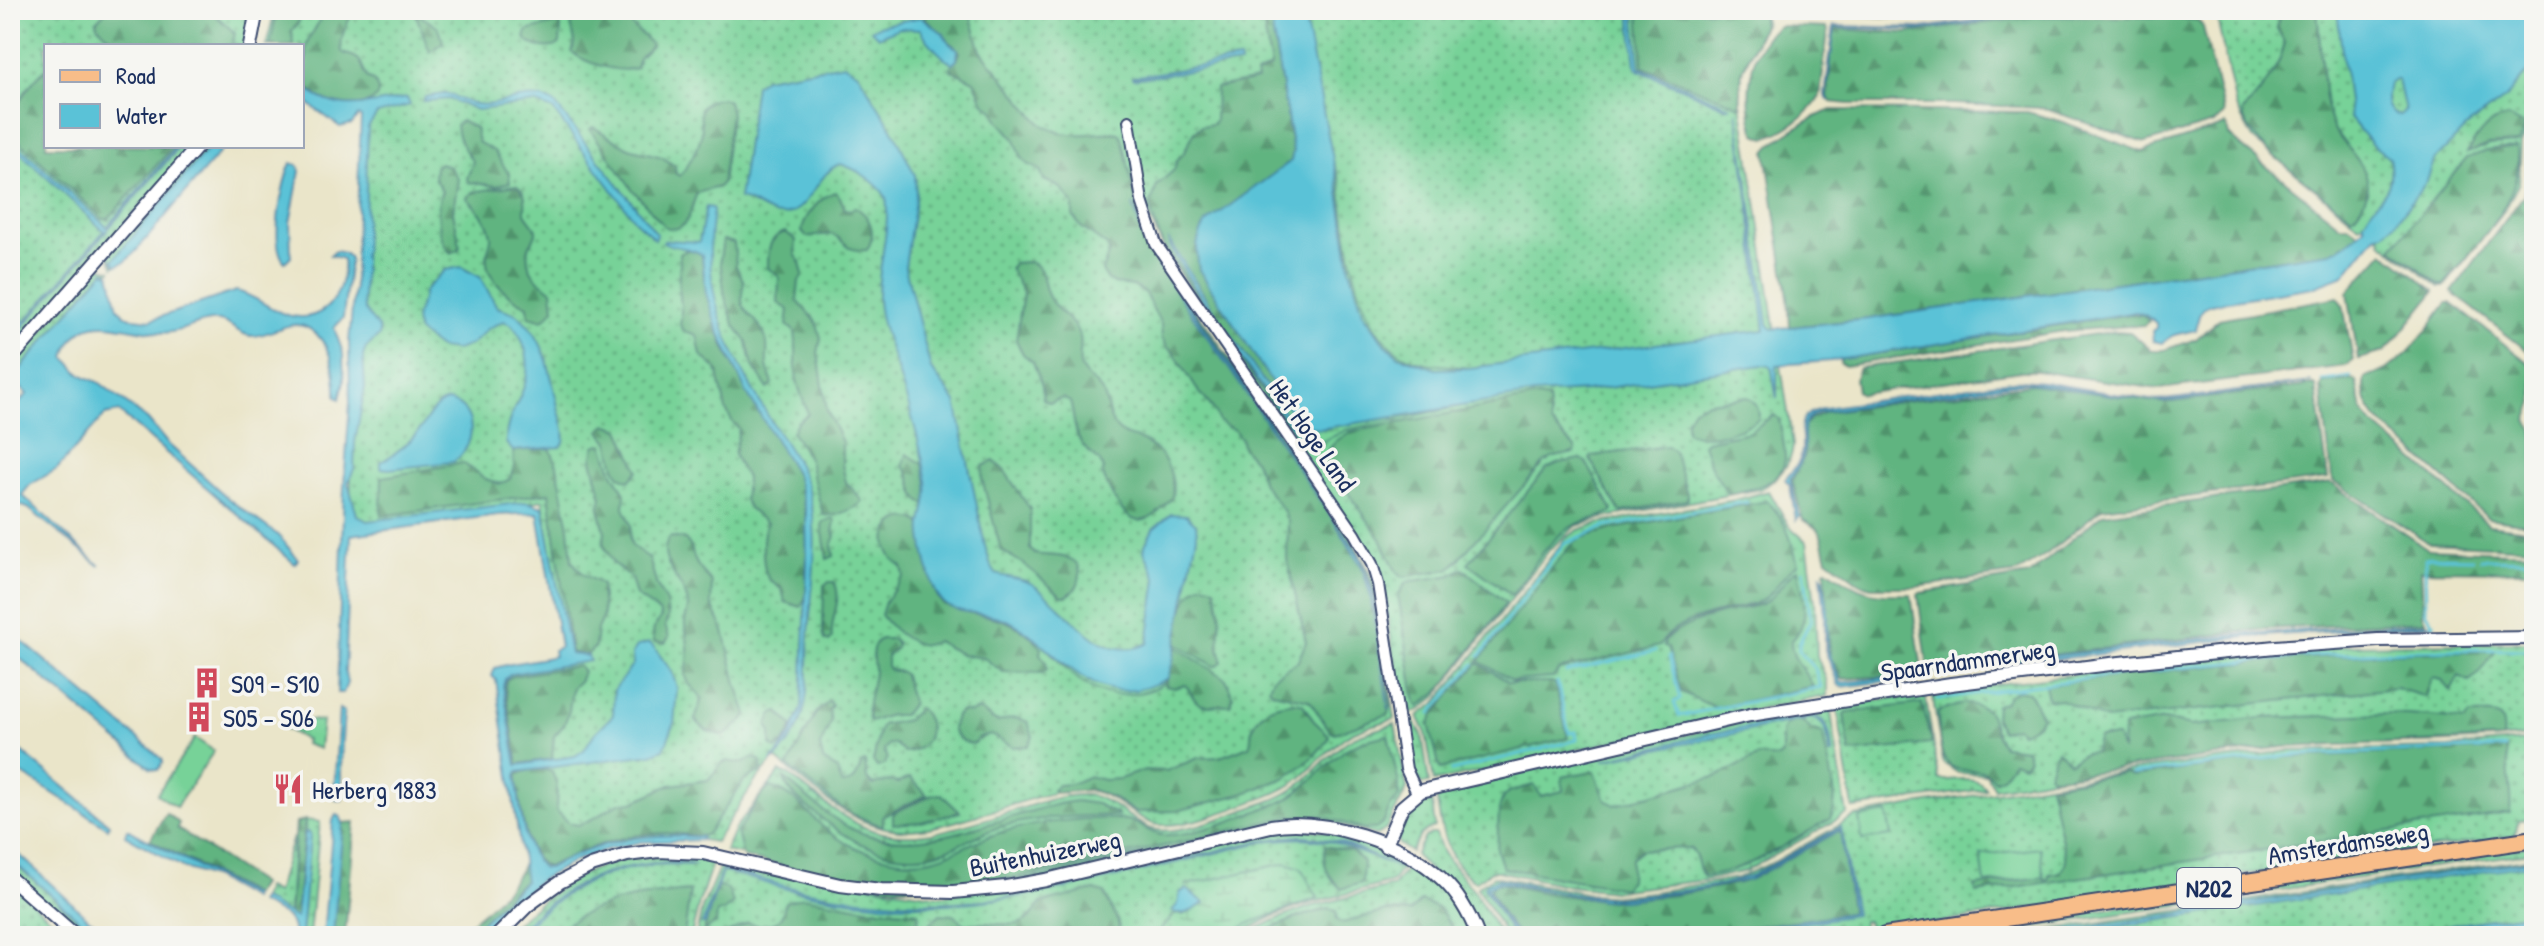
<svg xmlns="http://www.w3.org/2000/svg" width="2544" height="946" font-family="'Patrick Hand',sans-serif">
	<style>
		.grass { fill: url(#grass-dots); stroke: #49807b; stroke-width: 2 }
		.forest { fill: url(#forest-firs); stroke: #3e726f; stroke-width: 2 }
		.wetland { fill: url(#wetland-marsh); stroke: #49807b; stroke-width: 2 }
		.park { fill: url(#park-tufts); stroke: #49807b; stroke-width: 2 }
		.pitch { fill: #77d298; stroke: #49807b; stroke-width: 2 }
		.water { fill: #5ac2d7; stroke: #3a789a; stroke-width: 2; fill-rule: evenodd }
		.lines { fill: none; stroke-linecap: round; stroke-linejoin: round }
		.stream { stroke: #5ac2d7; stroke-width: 3 }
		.minor-casing { stroke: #3a4a6e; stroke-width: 14 }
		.tertiary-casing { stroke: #3a4a6e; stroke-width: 16 }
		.primary-casing { stroke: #3a4a6e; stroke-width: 20 }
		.minor { stroke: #fff; stroke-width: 10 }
		.tertiary { stroke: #fff; stroke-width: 12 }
		.primary { stroke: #f8bd89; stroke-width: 16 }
		.labels { text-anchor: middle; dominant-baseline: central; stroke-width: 7; stroke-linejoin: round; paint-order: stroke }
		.shield { fill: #f6f6f2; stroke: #5d6b8a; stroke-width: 2 }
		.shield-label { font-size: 24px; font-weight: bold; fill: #1b2f5e }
		.street-label { font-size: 26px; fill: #1b2f5e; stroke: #f6f6f2 }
		.poi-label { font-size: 26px; fill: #1b2f5e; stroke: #f6f6f2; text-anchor: start }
	</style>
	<defs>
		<pattern id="grass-dots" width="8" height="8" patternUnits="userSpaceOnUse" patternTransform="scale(2)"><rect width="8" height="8" fill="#77d298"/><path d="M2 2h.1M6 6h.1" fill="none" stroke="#61ab7f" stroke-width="1.8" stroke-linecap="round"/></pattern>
		<pattern id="forest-firs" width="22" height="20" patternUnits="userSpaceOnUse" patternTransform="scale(2)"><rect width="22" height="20" fill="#61b480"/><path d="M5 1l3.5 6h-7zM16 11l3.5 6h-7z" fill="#4f936c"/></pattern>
		<pattern id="wetland-marsh" width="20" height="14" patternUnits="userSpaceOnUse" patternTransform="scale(2)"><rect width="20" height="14" fill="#77d298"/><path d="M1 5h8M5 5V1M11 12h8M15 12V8" fill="none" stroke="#61ab7f"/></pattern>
		<pattern id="park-tufts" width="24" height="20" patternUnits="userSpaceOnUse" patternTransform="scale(2)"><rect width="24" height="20" fill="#77d298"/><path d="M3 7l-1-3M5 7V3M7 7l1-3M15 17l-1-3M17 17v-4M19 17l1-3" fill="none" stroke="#61ab7f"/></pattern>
	</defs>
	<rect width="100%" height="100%" fill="#f6f6f2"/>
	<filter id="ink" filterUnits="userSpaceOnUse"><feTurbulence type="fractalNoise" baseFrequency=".0125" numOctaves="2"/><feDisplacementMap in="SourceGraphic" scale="16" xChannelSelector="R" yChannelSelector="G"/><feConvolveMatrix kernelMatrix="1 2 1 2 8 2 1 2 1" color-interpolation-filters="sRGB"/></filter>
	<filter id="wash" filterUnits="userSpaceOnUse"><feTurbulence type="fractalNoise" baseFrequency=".006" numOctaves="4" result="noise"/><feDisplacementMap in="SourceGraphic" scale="32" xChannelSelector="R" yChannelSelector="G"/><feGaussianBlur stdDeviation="1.8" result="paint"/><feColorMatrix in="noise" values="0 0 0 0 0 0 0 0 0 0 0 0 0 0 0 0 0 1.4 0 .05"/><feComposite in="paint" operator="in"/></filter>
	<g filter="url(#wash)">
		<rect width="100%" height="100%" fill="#eae5c9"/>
		<path class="grass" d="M10 10H253L246 46H46V146H194L10 355Z
			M275 10H1762L1765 22 1742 72 1740 96 1793 445C1792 464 1777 480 1761 489L1607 517 1576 526 1550 549 1437 696 1420 710 1404 717 1381 577 1165 252 1136 188 1143 220 1157 253 1349 533 1374 581 1395 719C1378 724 1357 728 1344 738 1314 760 1307 782 1268 796 1243 805 1175 833 1151 823 1127 813 1110 790 1081 790 1053 790 1025 801 999 809 970 817 940 828 911 830 856 833 814 789 775 758L754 783 715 842C647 830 606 846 545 873L526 857 499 679 505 671 559 660 565 652 543 500 496 510 349 528 366 112 344 113 302 92V46H266Z
			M2215 10H2534V123L2521 143 2519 182 2506 208 2444 287H2440L2380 241 2382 239 2361 223 2359 225 2253 139 2236 107Z
			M203 146H210L114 259 116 264 114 266 109 255Z
			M100 266 111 270 109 272 104 271 10 381V366Z
			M1769 491 1789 526 1807 542 1815 602 1817 656 1827 682V696L1730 715 1434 782 1426 733 1418 716 1435 704 1450 686 1565 539 1578 530 1596 524 1735 500Z
			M2534 642V735C2451 747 2367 740 2284 747 2187 756 2090 771 1994 788L1986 774 1958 773 1943 763 1932 692 2223 656 2352 645Z
			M1925 693 1939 780C1956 781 1975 773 1986 789L1853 808 1837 707Z
			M1830 707 1847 814 1746 871 1706 880 1614 891 1570 886 1498 871H1491L1475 882C1445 859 1440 828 1436 792L1772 715Z
			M1413 719 1422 734 1429 783 1423 784C1405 774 1406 743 1404 723Z
			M1395 724 1407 789 1385 830 1376 835 1325 821 1297 819 1045 876 984 885 897 887 725 851 735 828 780 772 789 775C813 794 837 815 864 827 913 849 972 822 1019 809 1040 803 1063 794 1085 795 1111 797 1126 818 1149 828 1175 839 1240 811 1267 802 1309 788 1316 762 1349 740 1362 732 1380 729 1395 724Z
			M2534 740V829L2529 819 2518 821 2515 836 2290 870 2229 875 2180 886 1875 932 1870 930 1867 921H1863V931L1847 936H1506L1477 887 1494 876 1589 894 1617 896 1653 892 1738 878 1774 862 1856 816 1909 806 2141 769 2289 751 2448 748Z
			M1431 794 1435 827 1421 834 1411 852 1399 844C1390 824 1412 799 1431 794Z
			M305 820 320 822 309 936H301L306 872Z
			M1292 827 1345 835 1405 862 1392 882 1304 905 1274 916 1236 936H696L702 908 721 863 941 896Z
			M1431 834H1436L1443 853 1474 891 1501 936H1482L1476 920 1415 855 1425 837Z
			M293 837 289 915 262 899 266 888 276 893Z
			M2534 845V852L1972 936H1924L2181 898 2239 893 2291 881Z
			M683 855 711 860 712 864 699 903 691 936H503C536 903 578 868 626 860 644 857 664 856 683 855Z
			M2534 858V913L2377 936H2009Z
			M10 859 80 921 103 936H83L10 872Z
			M1410 863C1444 882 1456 903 1473 936H1243L1277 919 1309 907 1393 886Z
			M10 883 70 936H10Z"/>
		<path class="forest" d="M106 10H210L235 33 232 46H119L98 26 96 21Z
			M277 10H294L299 20 298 24 292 30 293 46H270Z
			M321 10H355C347 22 339 37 342 52 348 56 354 55 359 60 363 65 364 72 367 77 373 84 372 77 376 85 390 112 321 113 305 83L306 74C299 64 305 65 307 55 307 53 305 51 306 48 308 34 321 27 321 10Z
			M596 10H653L650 20 646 22 635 18 630 21C632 31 647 35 651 46L639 58 636 68C620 74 584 63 572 52L575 43 571 24 578 19 595 17Z
			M944 10H966L970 14 981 51 1040 123C1063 139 1085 134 1112 132L1119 133 1122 137C1131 175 1137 216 1154 251L1359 554 1372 584 1376 600 1391 705 1389 714 1335 733 1330 731 1309 700 1273 692 1269 687 1273 677 1298 661 1306 642 1287 559 1288 522 1284 512 1262 482 1255 461 1242 447 1241 439 1234 430 1219 422 1214 410 1196 388 1174 353 1167 347 1162 338 1161 324 1144 292 1133 286 1114 284 1107 280 1102 271 1109 252 1107 246 1081 227 1073 216V204L1061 188 1044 180 1040 170 1027 164 1022 158 1014 138 999 121 993 109 984 103 974 81 951 70 952 63 957 60 960 52 924 17 930 11 940 12Z
			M1261 10H1269L1293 151 1260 361 1298 422 1284 424 1163 246 1151 212V204L1157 185 1174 170 1177 160 1183 154 1195 131 1201 126 1213 124 1215 120 1216 88 1257 80 1256 74 1271 67Z
			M1639 10H1760L1763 25 1742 71 1740 106 1643 67Z
			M1982 10 1901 18 1836 14 1834 11Z
			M2282 10H2317C2321 39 2321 105 2333 127 2342 145 2367 163 2368 185 2368 195 2360 211 2352 217 2327 196 2241 141 2243 111 2263 91 2278 70 2285 43L2276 27Z
			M415 12 439 28 443 42 430 52Z
			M2039 16 2164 17 2198 20 2203 27 2224 114 2214 123 2145 143 2043 108 1954 104H1848L1831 102 1828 97 1832 42 1836 29 1907 33Z
			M557 23 561 26 560 44C551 50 531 48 525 38L527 31Z
			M1779 26 1827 28 1828 31 1820 96C1811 114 1784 132 1765 138L1756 134C1743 103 1748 44 1779 26Z
			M46 68V146H174L108 219H103L10 133C10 109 29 84 46 68Z
			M722 98 728 101 731 114 722 183 718 187 697 193C690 208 690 235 665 227L632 189 590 129 593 127 629 148 662 157 675 166 676 174 680 176C687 167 699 147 701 136 706 119 687 103 722 98Z
			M1832 110 2027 112 2060 121 2142 152 2226 125 2229 135 2242 147 2340 225H2348L2359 233 2353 241 2331 252 1868 319 1790 327 1788 297 1766 152C1775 138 1816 115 1832 110Z
			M2509 117 2524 126 2525 131 2518 143 2489 145 2467 153C2478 134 2486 121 2509 117Z
			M461 121 475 128 478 142 494 151 509 174 510 182 497 186 468 182 467 178 473 162C465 149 457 142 456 125Z
			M2517 147C2527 197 2473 248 2444 285H2440L2392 248 2467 158 2487 151Z
			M2534 148V356L2452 292 2524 195 2527 183V149Z
			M440 163 450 167 458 179 453 212 460 245 459 249 451 253C438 243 435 204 442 191L434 178 435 167Z
			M516 185C528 192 525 202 525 213 528 219 534 224 536 230 537 236 531 242 529 248 523 268 537 281 552 290L554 309 543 320 529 316 528 306C510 298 483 278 487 254 488 248 492 242 491 236 489 220 477 209 467 198L473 192Z
			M835 192 840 197 845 209 850 210 855 207C871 216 877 233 867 250 844 252 848 242 832 234L807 237 802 232C803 217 821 196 835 192Z
			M785 232 796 240 795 254 800 262 803 275 799 281 797 301 816 321 821 338 818 353 827 411 842 442V464L846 482 863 501C856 510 833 517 823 515L808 458 792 432 797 422 808 414C804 401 795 382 796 370 796 356 797 345 795 332L787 325 789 310 778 303 779 277 768 268C768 253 767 238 785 232Z
			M723 240 734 243 736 266 744 282C735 318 756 309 766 339 769 347 766 356 767 365 768 372 771 378 773 384L768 389 753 366 747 342 734 324 725 297 720 259Z
			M687 250H696L702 255 704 279 716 325 725 348 747 392 792 466 799 481 807 523 806 597 801 607 785 602 782 589C776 585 771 583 767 576 762 564 761 533 767 523L751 511 744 500 746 478 734 455 739 429 733 423 726 410 717 369 701 355 697 335 684 331 680 325C684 307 677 291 679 273 680 266 681 262 679 254Z
			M2384 252 2435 291 2398 337 2384 352 2358 359 2348 292Z
			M1027 262C1048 265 1040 284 1050 299 1059 314 1074 320 1080 337 1083 349 1075 362 1084 373 1090 381 1099 385 1104 395 1109 407 1107 419 1117 429 1123 436 1130 437 1138 439 1163 448 1176 473 1172 497 1138 542 1121 516 1104 478 1099 467 1106 477 1102 466 1100 458 1087 453 1081 443 1072 427 1075 418 1070 402L1063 398 1050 403 1043 399 1042 386 1033 362 1023 354 1016 340 1023 293 1010 268 1013 263Z
			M2338 297 2343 304 2353 361 2346 366 2159 389 2037 371H2021L1861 394 1857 391 1855 378 1859 368 2117 331 2130 332 2151 350H2164L2196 339 2219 319Z
			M2447 303H2451L2534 367V403L2527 421 2534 431V525L2488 518 2377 419C2367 408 2361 392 2365 378 2404 369 2424 333 2447 303Z
			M2130 314 2143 315 2149 321 2144 325 2064 331 1845 366 1840 363 1841 359Z
			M2352 380 2356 381 2362 410 2371 422 2489 525 2534 531V548L2429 543 2335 482 2332 477 2321 387 2323 383Z
			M2032 384 2165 403 2313 385 2316 386 2328 479 2102 508 2048 553 2017 573 1915 587H1871L1861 584 1827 559C1821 539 1825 530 1803 520L1792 480 1805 455 1803 428 1810 419 1825 412Z
			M1538 397 1548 399 1551 424 1576 449 1574 453 1554 457 1543 464 1454 565 1448 569 1404 577 1396 571 1381 539 1326 461C1327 446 1338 439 1350 432Z
			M1747 397C1756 402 1759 408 1759 419 1740 431 1706 443 1686 431V420L1693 408 1708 402Z
			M1774 415 1779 419C1781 431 1785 446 1785 458 1783 485 1748 490 1728 494L1712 469 1703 444 1706 441 1749 432Z
			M606 424 620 429 638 470 630 480C612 478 614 456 609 442 607 438 603 435 600 431Z
			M600 444 604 446 612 471 625 493 624 507 631 525 630 539 632 546 649 558 657 586 666 602 668 616 665 626 669 637 665 643 654 642C652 626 654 629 661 617L659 612 636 596 631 578 614 564 603 544 605 532 599 508 602 498 592 460 595 446Z
			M1667 446 1674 451 1687 494V500L1622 512 1619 510 1590 459 1592 456Z
			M550 448 557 465 569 528 572 561 583 574 601 584 603 616 597 629 595 647 586 656 571 652 549 493 381 516 382 477 463 463 486 479 500 484 510 479 514 466 513 451Z
			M907 454 923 464 930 494 926 503H922C909 491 915 477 903 466Z
			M1581 459 1586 462 1613 511C1599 520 1580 519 1566 530 1544 546 1528 574 1512 595L1468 563 1546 469 1559 463Z
			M994 461 1004 470 1030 509V549L1035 554C1049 557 1081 552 1080 574 1079 585 1076 590 1067 596H1062L1025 565 1001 550 982 479 983 466Z
			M2331 483 2428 549 2534 553V571L2421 570 2423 614 2426 621 2265 629 1928 670 1918 595 1920 593 2029 575 2102 514Z
			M1767 501C1786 519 1791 539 1798 564 1781 573 1776 596 1756 603 1729 612 1673 617 1660 646L1559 670 1553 678 1513 681 1479 661 1568 548 1581 538 1612 529Z
			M833 518 835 522 833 532 836 536 832 546 834 556 827 559 822 526 823 522Z
			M906 518 916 520 922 525C924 542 930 591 942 603 948 608 958 609 966 611 996 618 1021 621 1041 648L1040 654 1046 662 1047 670 1043 673 1003 672 984 658 962 655 936 641C918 654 892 630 881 615L885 602 904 576 902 567C882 555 879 524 906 518Z
			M670 537C699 539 687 552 699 567 703 573 708 577 712 583L711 603 724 631 738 688 747 714 743 721 724 736 707 731 695 720 702 698 689 684 685 675C691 657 688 644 685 625 684 619 688 613 688 607 688 583 652 561 670 537Z
			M1462 568 1506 603 1443 687 1419 707 1416 704 1398 595 1407 582 1452 575Z
			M1798 569C1803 600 1813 617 1791 642 1792 662 1804 669 1813 686L1716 708 1681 692 1668 648 1664 647 1665 640C1682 624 1708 618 1730 611 1740 608 1751 608 1761 604 1778 597 1783 577 1798 569Z
			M1827 569C1861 592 1869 596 1911 594L1922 670 1894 676 1841 679 1830 656 1825 570Z
			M829 582H834C844 600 829 618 832 639L829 642 825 640 823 633 824 585Z
			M1203 584 1215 587C1222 613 1221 617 1219 644 1218 652 1223 654 1222 662L1215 666 1175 643C1181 624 1182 591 1203 584Z
			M881 639H893L897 643 896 648 887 656V666L890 670 901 672 904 675 912 704 903 715H890L870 722C863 705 873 688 874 671 874 660 869 651 877 641Z
			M1176 647 1226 679 1233 697 1230 705C1219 703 1207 710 1197 702 1191 697 1191 690 1185 685L1175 688 1165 686Z
			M2495 651 2480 673 2469 681 2459 676 2451 691 2442 680 2432 678 2426 697 2396 688 2106 720 2061 700 2048 699 2045 685C2194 667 2345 650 2495 651Z
			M1478 663 1510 683H1555L1568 738 1440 769 1429 724 1434 714Z
			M578 666 583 671 580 680 572 688 569 711 564 725 554 736 552 759 518 764 505 687 506 680 513 676Z
			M2017 690 2028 692C2035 700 2035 708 2042 716 2037 725 2031 729 2021 732L2016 727 2001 731 1995 718 1996 705 2004 703 2008 696Z
			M829 701 832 706 829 710 831 722 820 746 823 760 837 770 842 784C857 784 857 773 862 763L865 762 867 779 873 785 888 781 898 783 910 778 927 795 883 816V825H879L847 812 788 766 816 713Z
			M1297 702 1303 704 1314 721 1329 735 1328 740 1311 759 1285 778 1242 794 1177 811 1135 812 1113 798 1092 790 1055 793 1052 790 1058 785 1071 784 1089 776 1104 780 1119 779 1145 770 1166 771 1198 758 1220 757 1249 746C1253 739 1249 734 1253 727 1263 706 1276 704 1297 702Z
			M1922 703 1932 742 1930 744 1850 753 1844 715 1846 713Z
			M1964 703C2005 710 1983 720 2003 746L2026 749 2029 758 2024 765 2013 761 2002 777 1995 780C1984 769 1980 770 1965 770 1936 770 1939 734 1938 712Z
			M919 708C937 725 929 753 903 752L895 744H889L884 750 887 759 884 765 877 767 873 761C877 749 876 735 882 725L907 720Z
			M978 710C984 712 989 718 995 721 1006 725 1007 712 1028 722L1033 737 1028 746 1013 747 991 735 980 738 973 744C963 743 957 739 952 729L956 716 961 711 970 713Z
			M779 712 793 727 784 743 776 749 771 745V733L767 725 773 714Z
			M2387 714C2414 715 2439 717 2465 721L2470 715C2495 715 2506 710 2503 739L2283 747 2066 776 2052 777 2048 774 2057 750 2070 762 2084 753 2094 752 2099 737H2117L2122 752 2123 727 2164 720 2192 726 2262 718Z
			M1796 721 1804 722 1810 729 1823 734C1825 758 1843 798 1830 819 1790 842 1750 870 1704 877 1696 868 1700 857 1690 848L1641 850 1631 858 1630 879 1624 888 1503 868 1497 850 1499 809 1503 797 1508 792 1534 785 1541 796 1563 791 1562 777 1592 771 1595 772 1606 800 1615 805 1718 776 1759 756 1778 758 1782 755V731L1786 724Z
			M1388 735 1399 784V797L1389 809 1384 822 1376 829H1364L1320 816H1293C1239 828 1186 841 1133 853 1053 872 975 889 892 886 842 883 792 868 743 857L737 832C749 818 755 799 770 787 794 792 810 817 828 831 846 846 866 853 889 858 938 869 956 846 999 833 1031 823 1093 815 1126 820 1140 822 1149 835 1165 835 1198 836 1245 815 1276 804 1306 793 1322 765 1348 748 1360 741 1374 738 1388 735Z
			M2506 749 2511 794 2510 813 1976 893 1975 886 2044 877 2045 880 2049 878V874C2059 873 2064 871 2066 860L2050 785 2125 773 2132 776 2284 757Z
			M752 758 760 760 762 770 744 781 708 833 703 836C691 836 679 833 666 833 623 833 585 849 547 867 524 859 521 805 517 783V775C526 769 542 768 552 772L557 785 556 810 569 823 578 825 594 818 619 803 633 802 670 785 708 780 722 763 727 761C740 763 741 766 752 758Z
			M784 778C804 795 825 814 848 827 920 864 1002 811 1076 801L1097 804 1119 816C1080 815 1041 817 1003 826 982 832 965 843 946 850 898 868 852 844 816 814 805 805 785 791 784 778Z
			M941 794 960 812 921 822 893 824V813L932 795Z
			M166 813 179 823 177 828 261 884 254 895 150 840Z
			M305 820 296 918H295L289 915 296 823Z
			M355 822 345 936H333L343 823Z
			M1837 832 1841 833 1851 911 1849 913 1688 936H1519L1504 917 1490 890 1492 886 1499 883 1551 894 1611 901 1675 895 1740 883 1753 878Z
			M1325 846 1352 851 1363 862 1362 883 1341 889C1327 874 1322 867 1325 846Z
			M525 858V881L515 888 471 933 467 936H451C476 921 516 886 525 858Z
			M720 887 728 889 733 903 724 911 717 913 716 923 704 931 716 888Z
			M1094 890 1105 893C1109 909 1121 918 1119 936H721L748 923C767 929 784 924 785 902L803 897 867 908 919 912 918 923 921 927H926L940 914 953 915 966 925C997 916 1019 941 1041 903Z
			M690 891 684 936H552C589 901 641 895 690 891Z
			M1421 901 1440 909 1457 936H1255L1296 918 1329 908 1336 911 1337 920 1342 923 1386 911 1410 912Z"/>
		<path class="wetland" d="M1335 166 1340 181C1347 233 1353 333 1409 358 1427 366 1450 365 1469 368L1437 372 1375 353 1324 206Z
			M1280 393 1285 398 1472 404 1346 430 1312 447H1309L1278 404 1276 397Z
			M938 590 1170 670C1166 684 1157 689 1143 692 1079 708 1064 654 1019 626 993 611 952 619 936 592Z
			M1286 863 1301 868 1318 898 1250 923 1227 936H1155L1175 914 1183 915 1205 903 1186 889V885Z"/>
		<path class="park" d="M289 719 322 721 319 749 305 744 306 740 286 729Z"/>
		<path class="pitch" d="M195 738 214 751 176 807 157 794Z
			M1887 813 1891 836 1862 840 1859 818Z
			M2040 848 2044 877 1985 884 1981 855Z"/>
		<path class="water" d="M1269 10H1303L1338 184 1350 268 1363 312 1384 343 1399 356 1436 369 1469 368 1765 330 1737 111 1768 324 1772 329 1868 319 2330 252C2346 245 2355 239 2365 225L2363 223C2377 193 2396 198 2389 157L2371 144 2350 118 2337 10H2534V64L2506 98 2471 123 2434 161 2427 181 2396 222 2384 233 2377 234 2344 275 2313 287 2210 304C2198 311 2198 318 2196 330L2174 335 2162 343 2153 341 2152 331 2156 328V323L2145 315 2136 312 1831 361 1777 365V399L1771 366 1762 365 1587 391 1535 394 1320 429C1304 427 1298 421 1289 409L1199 270C1196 250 1195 240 1206 223L1291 161 1293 151ZM2395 80H2398L2405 111 2400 116C2384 112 2386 97 2389 84Z
			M1630 10H1634L1640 68 1731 107H1726L1638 70 1636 67Z
			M2090 12 2092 13 2026 15 1919 30 1835 27 1826 93 1829 101 1825 96 1834 26 1921 28 2019 14Z
			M921 17 943 33 950 44 958 49 957 60 952 63C938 55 928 42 920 29L899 28 878 37 871 30 878 26Z
			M1239 60 1240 64 1133 79 1132 77Z
			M844 64 858 73 892 128 915 175 916 194 905 267 931 369 956 402 985 546 991 566 996 574C1008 578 1022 578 1032 584 1067 606 1101 668 1148 643L1157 579 1144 551 1145 545 1153 529 1171 514 1186 515 1196 524 1197 536 1173 661 1168 678C1115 708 1083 681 1044 646 1030 634 1016 622 998 617 982 612 953 615 941 600 931 590 920 538 922 524 924 510 929 497 927 482 921 448 912 414 901 382 893 355 880 328 878 300 877 266 891 230 886 197 877 182 857 169 840 164 816 172 809 217 779 215 765 214 752 200 739 199L755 85 764 78Z
			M302 85C336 116 366 104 407 98L410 105 377 114 368 127 363 300 364 309 379 329V336L366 348 363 356 365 387 355 442 354 469 348 483 357 515 367 521 527 502 543 507 570 654 588 656 590 661 511 674 505 679 503 686 517 765 575 756 584 750 594 734 613 715 614 690 633 664 632 654 637 646 649 643 653 646 672 672 677 688 674 724 664 749 652 754 518 772 516 775C520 801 522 851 543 868H548C597 842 645 831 701 837L702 840 641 842 608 849 576 860 538 881 478 936H467L525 881 496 680 492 676 495 668C514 662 534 661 554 656L553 650 560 647 538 513 498 515 351 535 345 672 347 683 343 693H337L344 485 350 402 349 342 354 288 361 117 358 116 352 124 340 127 302 99Z
			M444 94C455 95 463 102 474 104 501 109 527 88 554 103L657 234 655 239 637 223 553 110 535 103 477 110 449 99 423 101 425 97Z
			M10 138 107 227 177 146H180L10 342 22 324 10 311 25 322 104 231 10 143Z
			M210 146H225L136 251 125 262 117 265 113 260Z
			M291 163 298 165 300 171 290 223 291 256 285 262C269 246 282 183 291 163Z
			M1133 205 1155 256 1360 557 1372 591 1389 710 1370 594 1362 567 1332 518 1159 267 1143 237Z
			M706 207 712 208 713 211C700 296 729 350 771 421 781 438 794 455 802 473 824 523 811 584 809 635 807 661 810 689 803 714 798 733 784 751 770 764L791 735 802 707 807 563 806 512 796 474 746 392 716 325 706 293 702 255C693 247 675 249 663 242L665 240 699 242Z
			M1168 239 1211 306 1309 447C1292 435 1170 257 1168 239Z
			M335 251 344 253 350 258 343 318 334 328 343 353 344 382 340 399 336 397C337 374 330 338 306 327 289 319 270 336 252 336 238 335 232 323 219 321 203 319 187 330 171 332 134 338 81 300 65 357L80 374 100 383 148 420 167 443 230 500 279 536 298 559 295 564 119 412 105 415 57 469 30 485 22 495 100 566 28 508 19 505 10 516V413L27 394 21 388 10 398V381L104 271 110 273 118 308 127 316 134 318 151 320 236 291C255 295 268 309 287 315 325 325 346 293 343 259L330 255Z
			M461 267 480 277 497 307C505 310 513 311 520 317 548 341 551 378 559 411 562 422 566 431 564 442L560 447 513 451 506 443C504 409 535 392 526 352 523 340 519 332 511 324L503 321 487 329 471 345 456 350 439 348 418 332 415 320 425 290 445 270Z
			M2019 380 2043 382 2156 401 2312 382 2165 402 2024 382 1820 412C1795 420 1808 437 1803 456 1801 465 1795 472 1790 479L1799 517 1796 520 1790 486 1785 480C1790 473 1797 467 1800 459 1809 433 1785 415 1831 407Z
			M448 401C478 407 477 447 453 462L389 469 381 468V462C395 454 407 445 417 433 428 421 431 405 448 401Z
			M1821 575 1823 577 1828 610 1827 649 1841 683 1919 674 1921 677 1841 687 1838 684 1825 650V615Z
			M2429 623 2432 625 2246 637 1928 674 2061 655 2248 634Z
			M10 631 161 758 163 761 158 770 150 768 10 650Z
			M339 709 344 712C342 733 341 753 341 774 341 784 345 791 342 800H336L334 793Z
			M1812 716C1831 721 1830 737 1832 754H1830C1828 738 1829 724 1812 718L1603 760 1710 734Z
			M10 742 109 824 108 828 10 766Z
			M336 815 340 816 343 823 333 936H323L333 820Z
			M1841 827 1855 915 1722 936H1699L1852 913 1840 830 1748 880 1691 891 1623 900H1603L1499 882 1487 887 1501 914 1517 936H1513L1484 887 1487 883 1498 879 1572 894 1616 898 1688 890 1725 884 1753 875Z
			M127 829 253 896 252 899 214 878 184 868 125 835Z
			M308 832 310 836 301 934 293 936C296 915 275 912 259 903L262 899 296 918 305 833Z
			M1305 836 1340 842 1398 867 1333 842 1304 838 1271 840C1143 868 1016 912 883 904 851 901 818 896 787 889 765 884 744 875 722 872L705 924H702L722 870C747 873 772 884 798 889 865 903 934 907 1003 898 1071 889 1137 869 1204 854 1238 846 1270 837 1305 836Z
			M10 846 90 920 120 936H103L85 925 10 859Z
			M2534 860V864L2055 936H2031Z
			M680 862 696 865C682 865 667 863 652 865 598 870 553 897 517 936H513C559 886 612 862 680 862Z
			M1186 889 1205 903C1194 909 1184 918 1172 911L1178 904 1180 893Z
			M2534 913V936H2377Z"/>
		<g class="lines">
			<path class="stream" d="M2323 381 2351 377
				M2480 559 2534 560
				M2432 625 2434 623 2426 612 2425 559 2430 557 2472 558
				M1480 656 1564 544 1604 527 1747 502
				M1669 656 1680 699 1674 702 1679 716 1821 687 1815 669 1799 652V643L1811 620 1804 570
				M1566 672 1655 651
				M1937 699C2133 671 2331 646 2529 650
				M1431 713 1474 664
				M1451 771 1577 740 1576 732 1569 733 1557 682
				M2132 774 2296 755 2505 748"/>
		</g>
	</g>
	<g filter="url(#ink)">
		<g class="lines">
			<g class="minor-casing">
				<path id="minor" d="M1129 121 1142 201 1156 244 1355 534 1372 564 1378 584 1406 769 1417 793"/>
			</g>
			<g class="tertiary-casing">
				<path id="tertiary" d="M250 46 257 10
					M10 360 198 146
					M1385 846 1402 807 1421 791 1750 715 1951 684 2110 664 2275 647 2378 640 2534 638
					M10 878 76 936
					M497 936 527 906 560 882 591 866 627 855 658 851 703 853 840 885 881 890 953 892 1006 887 1046 880 1271 826C1322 817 1404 842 1442 879 1458 894 1470 915 1478 936"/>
			</g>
			<g class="primary-casing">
				<path id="primary" d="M1885 936 2534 839"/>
			</g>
			<use href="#minor" class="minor"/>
			<use href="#tertiary" class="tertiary"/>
			<use href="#primary" class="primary"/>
		</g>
	</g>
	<defs>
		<g id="building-bare" transform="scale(2.4)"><path d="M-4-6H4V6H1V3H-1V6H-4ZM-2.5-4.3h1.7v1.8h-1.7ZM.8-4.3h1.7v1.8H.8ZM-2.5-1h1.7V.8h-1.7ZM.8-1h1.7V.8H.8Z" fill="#d1495b" stroke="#f6f6f2" stroke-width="2.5" paint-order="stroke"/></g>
		<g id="restaurant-bare" transform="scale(2.4)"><path d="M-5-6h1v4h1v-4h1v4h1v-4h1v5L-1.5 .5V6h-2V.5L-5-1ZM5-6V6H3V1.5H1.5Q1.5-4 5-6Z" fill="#d1495b" stroke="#f6f6f2" stroke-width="2.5" paint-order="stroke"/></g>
	</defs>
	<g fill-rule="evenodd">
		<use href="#building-bare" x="207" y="683"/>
		<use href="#building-bare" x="199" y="717"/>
		<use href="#restaurant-bare" x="288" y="789"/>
	</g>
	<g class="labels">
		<rect class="shield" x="2177" y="868" width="64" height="40" rx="6"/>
		<g class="shield-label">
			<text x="2209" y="888">N202</text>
		</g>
		<g class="street-label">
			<text transform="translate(1313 435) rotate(55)">Het Hoge Land</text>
			<text transform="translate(1968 660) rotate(-8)">Spaarndammerweg</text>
			<text transform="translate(2348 843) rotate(-9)">Amsterdamseweg</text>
			<text transform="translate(1045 853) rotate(-11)">Buitenhuizerweg</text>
		</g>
		<g class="poi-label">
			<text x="231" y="683">S09 - S10</text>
			<text x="223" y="717">S05 - S06</text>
			<text x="312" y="789">Herberg 1883</text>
		</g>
	</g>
	<rect width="2544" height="946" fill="none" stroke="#f6f6f2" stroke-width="40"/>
	<rect x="44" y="44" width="260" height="104" fill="#f6f6f2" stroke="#9ea6b7" stroke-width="2"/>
	<rect x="60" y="70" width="40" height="12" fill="#f8bd89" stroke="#9ea6b7" stroke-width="2"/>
	<text x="116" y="84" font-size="24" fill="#1b2f5e">Road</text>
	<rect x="60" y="104" width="40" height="24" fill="#5ac2d7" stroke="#9ea6b7" stroke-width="2"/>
	<text x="116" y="124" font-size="24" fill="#1b2f5e">Water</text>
</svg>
